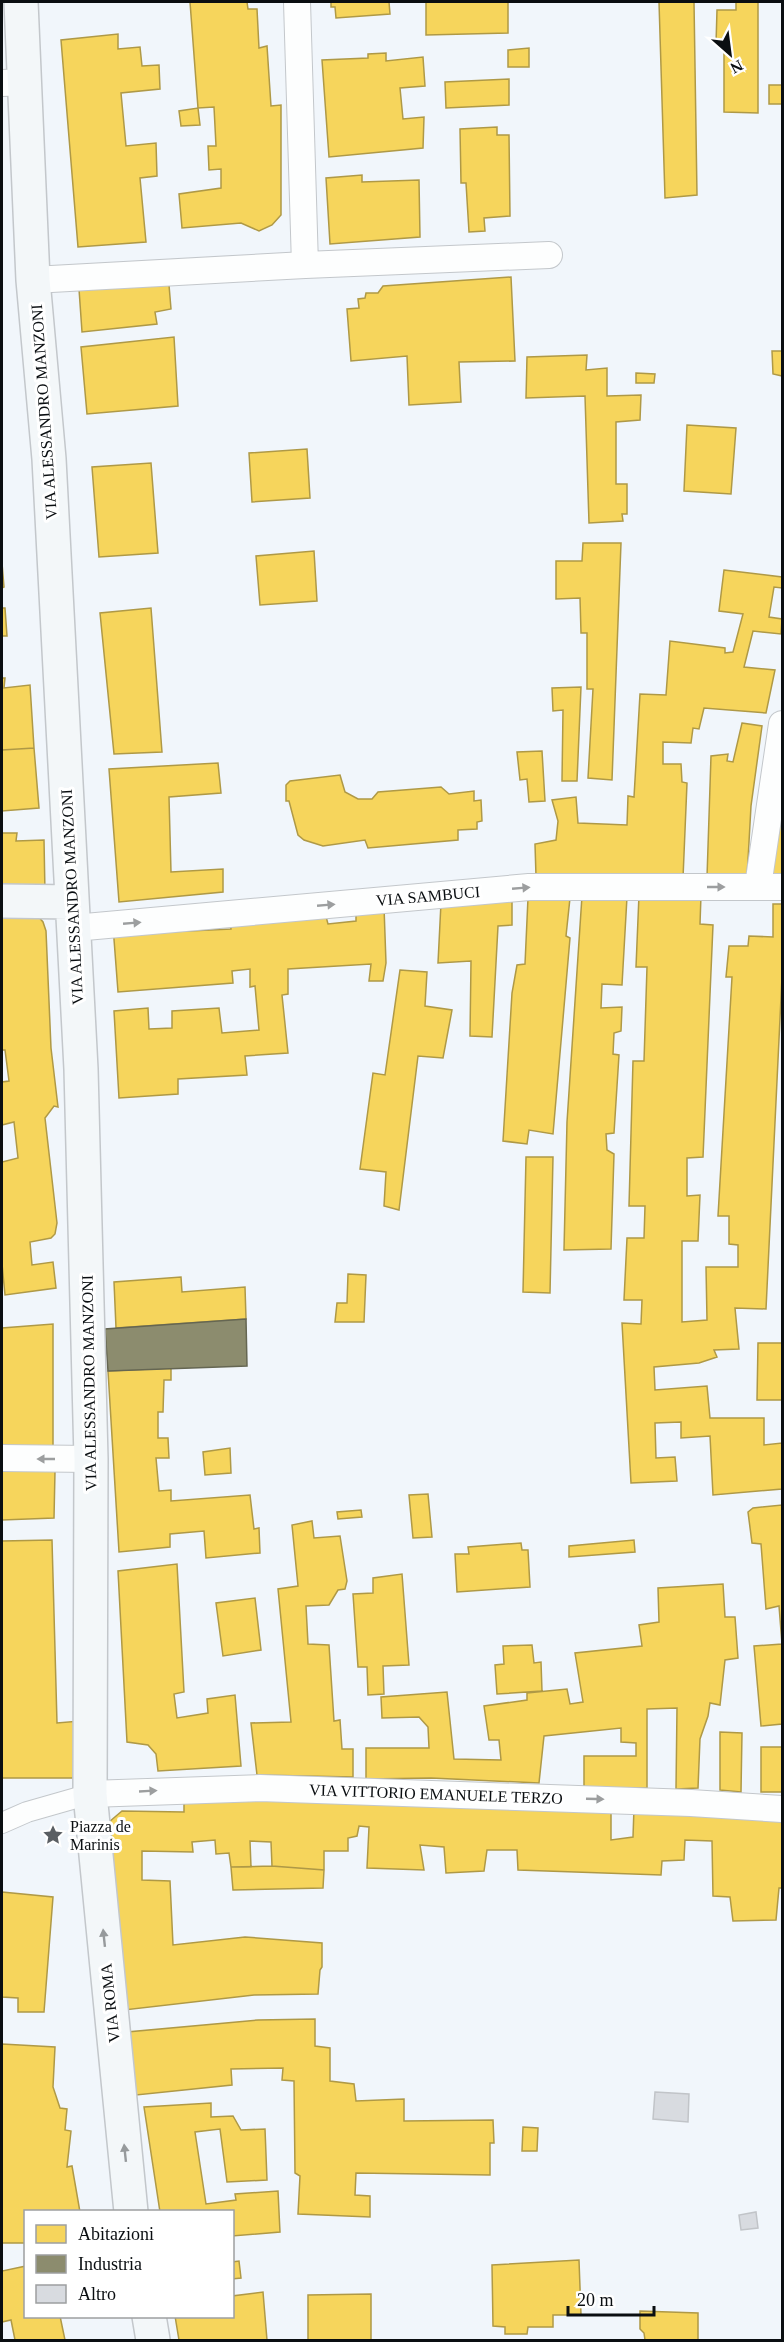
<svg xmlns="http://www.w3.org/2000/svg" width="784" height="2342" font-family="'Times New Roman',serif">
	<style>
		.homes { fill: #f6d55c; stroke: #af9946; stroke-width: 1.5 }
		.industry { fill: #8c8c6e; stroke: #656652; stroke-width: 1.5 }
		.building { fill: #d8dbe0; stroke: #c1c4c8; stroke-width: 1.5 }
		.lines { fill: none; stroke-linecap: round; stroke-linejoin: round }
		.pedestrian-casing { stroke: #c3c7cb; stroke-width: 22 }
		.minor-casing { stroke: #c3c7cb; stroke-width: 28 }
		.secondary-casing { stroke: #c3c7cb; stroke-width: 36 }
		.pedestrian { stroke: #fdfefe; stroke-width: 20 }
		.minor { stroke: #fdfefe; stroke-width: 26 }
		.secondary { stroke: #f3f7f9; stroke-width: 33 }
		.oneway { fill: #9c9e9f }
		.oneway2 { fill: #969a9c }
		.labels { text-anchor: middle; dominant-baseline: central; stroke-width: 6; stroke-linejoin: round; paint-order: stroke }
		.street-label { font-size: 16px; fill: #0a0e11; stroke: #fff }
		.poi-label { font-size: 16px; fill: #0a0e11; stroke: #fff; text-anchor: start }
	</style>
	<rect width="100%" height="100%" fill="#f1f6fb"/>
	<path class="homes" d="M190 2H247L248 9H257L259 48 267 46 271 106 281 105V215L272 225 259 231 241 223 182 228 179 194 221 188V169L209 170 208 146H216L214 107 198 108Z
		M331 2H389L390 14 336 18 335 7H331Z
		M426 2H508V33L426 35Z
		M659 2H694L697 195 665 198Z
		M736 2H758V113L724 112V45L716 44 717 10H736Z
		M118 34V49L140 47 142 66 159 65 160 89 121 93 126 146 156 143 157 176 140 178 146 242 78 247 61 40Z
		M529 48V67H508V50Z
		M386 53V61L423 57 425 86 400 88 403 119 424 117 423 148 329 157 322 60 368 58V54Z
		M509 79V105L446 108 445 82Z
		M769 85H782V104H769Z
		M198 108 200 125 181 126 179 111Z
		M497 127V135H509L510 216 484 218 485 231 469 232 466 183H461L460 129Z
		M362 175V182L419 180 420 237 330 244 326 178Z
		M511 277 515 361 459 362 461 402 409 405 407 356 351 361 347 309 359 308 358 299 365 298 366 293H378L383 286Z
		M169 285 171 309 155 312 157 324 82 332 79 289Z
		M174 337 178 406 87 414 81 347Z
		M772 351H782V376L773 374Z
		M587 355 586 370 607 368V396L641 395 640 420 616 422V484H627V514H622L623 521 589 523 585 396 526 398 527 357Z
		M636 373 655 374 654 383H636Z
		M687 425 736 428 731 494 684 491Z
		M307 449 310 498 252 502 249 453Z
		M151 463 158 553 99 557 92 467Z
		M583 543H621L612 780 588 778 593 689H587V633H581L580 598 556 599V561H582Z
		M314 551 317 601 260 605 256 556Z
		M2 563 4 587 2 588Z
		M724 570 782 577V588L774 587 769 617 782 619 781 634 753 631 744 667 775 670 766 713 704 708 699 729 693 728 691 743 663 742V764H681L682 782 687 783 683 878 536 876 535 844 556 840 558 821 552 800 576 797 578 823 627 825 628 796 634 797 640 694 666 695 670 641 725 648V653L733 652 743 614 719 611Z
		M2 608H5L7 636H2Z
		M151 608 162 752 114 754 100 613Z
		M2 678H5L4 688 30 685 34 748 2 750Z
		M581 687 577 781H562L563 710 553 711 552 688Z
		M742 723 762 726 751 806 747 878 707 877 711 756 728 754 727 761 733 762Z
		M34 748 39 808 2 811V750Z
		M542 751 545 801 529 802 527 779 520 780 517 752Z
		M218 763 221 793 169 797 171 872 223 869V892L119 902 109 769Z
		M340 775 345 792 358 799H372L378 792 441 787 449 794 474 791V801L481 800 482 821 477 822V829L458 830V840L368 848 365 840 323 846 304 840 298 835 289 801H286V785L290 781Z
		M782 783V878L768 877Z
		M2 833H17L16 841 44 840 45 893 2 891Z
		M639 895H701L700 924 713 925 703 1157 687 1158V1196L700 1195 698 1241H682V1322L707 1320 706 1267H738V1245L729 1244V1216H718L732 977H726L729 946H748L749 936 773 937V904H782V977L766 1309 735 1308 739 1349 714 1350 717 1357 699 1363 654 1367 655 1390 707 1386 710 1418H764V1445L782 1443V1489L713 1495 710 1436 681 1438V1422L655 1423 656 1458 675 1457 677 1481 631 1483 622 1323 641 1324 642 1300H624L627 1238H644L645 1206H629L633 1061H644L647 967H636Z
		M582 896 627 897 622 985 602 984 601 1008 622 1007 621 1031 614 1033 613 1054 619 1055 614 1133 606 1134 607 1150 614 1154 611 1249 564 1250 567 1122Z
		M512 898V925L498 926 492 1037 470 1036 471 961 438 963 441 903Z
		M528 898H570L566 936 570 938 553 1134 529 1130 527 1144 503 1141 512 993 517 965 525 964Z
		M384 907 386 963 383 981H369L371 964 288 969V994L282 995 288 1053 245 1056 247 1075 178 1079V1094L119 1098 114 1011 148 1008 149 1029 172 1028V1011L219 1008 222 1033 259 1030 255 986 250 987V969L232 971 233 983 118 992 113 926 166 932 231 929 230 916 324 909 328 924 356 921V910Z
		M2 914 37 915 43 922 46 931 51 1048 58 1107 54 1106 45 1118 57 1223 55 1234 51 1238 30 1242 32 1265 53 1262 56 1288 5 1295 2 1264V1162L18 1158 14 1122 2 1125V1082L9 1081 5 1050H2Z
		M400 970 427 972 425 1006 452 1010 443 1058 418 1056 399 1210 384 1206 386 1172 360 1169 373 1073 385 1075Z
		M526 1157H553L550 1293 523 1292Z
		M348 1274 366 1275 364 1322H335L337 1303H347Z
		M181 1277 182 1292 245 1287 246 1319 116 1328 114 1282Z
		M53 1324V1446H2V1328Z
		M758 1343H782V1400H757Z
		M171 1368V1380H164L163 1412H158V1438H168L169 1458H156L159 1491 171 1490V1501L250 1495 254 1529 259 1528 260 1553 206 1558 204 1531 170 1534V1547L119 1552 108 1371Z
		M230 1448 231 1473 205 1475 203 1452Z
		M2 1471H55L54 1518 2 1520Z
		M428 1494 432 1537 413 1538 409 1495Z
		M782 1505V1724L761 1726 754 1646 782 1644 779 1606 766 1609 761 1544 752 1543 748 1512 753 1508Z
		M361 1510 362 1517 338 1519 337 1512Z
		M312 1521 314 1538 340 1536 347 1581 345 1589 338 1590 329 1605 306 1606 308 1644 329 1645 334 1721 340 1720 342 1749H353V1777L257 1775 251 1723 291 1722 278 1589 298 1586 292 1525Z
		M52 1540 57 1723 80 1721 81 1778H2V1541Z
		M634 1540 635 1552 569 1557V1546Z
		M521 1543 522 1550H528L530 1587 457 1592 455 1554H469L468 1547Z
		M177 1564 184 1692 174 1694 177 1718 208 1713 207 1699 235 1695 241 1766 158 1771 156 1754 148 1745 127 1742 118 1571Z
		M402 1574 409 1665 383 1666 384 1694 368 1695 367 1667H358L353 1594 373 1593V1578Z
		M723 1584 725 1617H735L738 1658 725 1660 720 1705 710 1703 708 1716 700 1739 698 1788 676 1789 677 1708 647 1709V1788H584V1756H636V1743L621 1742V1728L544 1736 539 1783 431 1778 366 1779V1748H429L428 1727 419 1717 382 1718 381 1697 447 1692 454 1759 501 1760 499 1740H489L484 1706 527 1700V1693L567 1689 570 1704 583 1702 575 1653 642 1646 639 1625 659 1622 658 1588Z
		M255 1598 261 1650 223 1656 216 1603Z
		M532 1645 534 1663 541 1662 542 1691 497 1694 495 1665 504 1664 503 1646Z
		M720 1732 742 1733 741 1792 720 1790Z
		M761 1747H782V1792H761Z
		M184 1795 611 1805V1840L633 1837 634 1808 782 1818V1888H779L776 1920 733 1921 730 1897 713 1896 712 1841 685 1840 684 1860 662 1861 661 1875 518 1870 517 1850H487L484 1871 446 1873 444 1847 420 1845 424 1870 367 1868 369 1827 359 1826 357 1836 348 1838V1851H324V1870L272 1866 271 1842 250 1841 251 1867H231L229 1853 216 1854 215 1840 192 1842 193 1852 142 1851V1880L170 1881 173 1945 245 1937 322 1943V1967L320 1970 318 1994 254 1995 124 2010 109 1822 122 1811 184 1812Z
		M272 1866 324 1870 323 1888 233 1890 231 1867Z
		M2 1892 53 1897 44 2012H18V1998L2 1997Z
		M315 2019V2046L330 2048V2081L354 2084 356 2101 404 2099V2121L493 2120 494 2143H490V2175L356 2173 355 2195 370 2196V2217L298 2214 300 2176 295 2173 294 2081 282 2080 283 2068 231 2069 232 2085 136 2095 127 2032 258 2020Z
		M2 2044 55 2047 53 2087 60 2108 67 2109 65 2130 71 2131 67 2167 72 2166 80 2212H26V2243H2Z
		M211 2103V2117L233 2116 241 2130 265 2129 267 2180 227 2182 220 2129 195 2132 206 2204 236 2200 235 2194 278 2191 280 2232 232 2236V2212H160L144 2107Z
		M523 2127 538 2128 537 2151H522Z
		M579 2260 581 2315H553V2327H528L527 2334H505V2327L493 2326 492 2265Z
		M239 2261 241 2278 232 2279V2262Z
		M26 2266V2316H60L65 2340H15L11 2320 2 2322V2271Z
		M263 2292 267 2340H179L175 2316H232V2296Z
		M371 2294V2340H308V2295Z
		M640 2311 698 2313V2340H645L644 2333 640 2329Z"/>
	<path class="industry" d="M246 1319 247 1366 108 1371 105 1329Z"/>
	<path class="building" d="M655 2092 689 2094 688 2122 653 2119Z
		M756 2212 758 2228 741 2230 739 2215Z"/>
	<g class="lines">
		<g class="pedestrian-casing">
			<path id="pedestrian" d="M2 1823 27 1812 90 1794"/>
		</g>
		<g class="minor-casing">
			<path id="minor" d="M297 2 305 265
				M2 83 25 82
				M33 280 305 265 549 255
				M758 886 782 724
				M74 928 529 887H782
				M2 1458 91 1459
				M90 1794 260 1788 691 1803 782 1809"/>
		</g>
		<g class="secondary-casing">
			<path id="secondary" d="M21 2 33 280 49 459 81 1069 91 1459 90 1794 131 2212
				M2 901 72 902
				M149 2316 153 2340"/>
		</g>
		<use href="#pedestrian" class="pedestrian"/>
		<use href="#minor" class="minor"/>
		<use href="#secondary" class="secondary"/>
	</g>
	<defs><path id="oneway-solid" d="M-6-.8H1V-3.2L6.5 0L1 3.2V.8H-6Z" transform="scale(1.5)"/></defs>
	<g class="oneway">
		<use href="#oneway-solid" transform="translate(716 887)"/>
		<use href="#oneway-solid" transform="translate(521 888) rotate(-5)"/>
		<use href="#oneway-solid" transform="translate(326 905) rotate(-5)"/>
		<use href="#oneway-solid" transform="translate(132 923) rotate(-5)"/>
		<use href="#oneway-solid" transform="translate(46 1459) rotate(-180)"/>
		<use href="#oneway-solid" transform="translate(148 1791) rotate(-3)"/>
		<use href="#oneway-solid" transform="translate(595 1799) rotate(2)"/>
	</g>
	<g class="oneway2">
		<use href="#oneway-solid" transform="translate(104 1938) rotate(-96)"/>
		<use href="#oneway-solid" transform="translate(125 2153) rotate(-96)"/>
	</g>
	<defs>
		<g id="sight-bare" transform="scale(1.62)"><path d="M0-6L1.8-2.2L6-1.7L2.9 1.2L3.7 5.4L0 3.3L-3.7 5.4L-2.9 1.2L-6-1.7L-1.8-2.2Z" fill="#5b5f63" stroke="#fff" stroke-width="2.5" paint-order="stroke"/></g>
	</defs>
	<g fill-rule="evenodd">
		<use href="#sight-bare" x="53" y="1835"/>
	</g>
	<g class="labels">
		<g class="street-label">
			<text transform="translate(44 412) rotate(-94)">VIA ALESSANDRO MANZONI</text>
			<text transform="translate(428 896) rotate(-5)">VIA SAMBUCI</text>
			<text transform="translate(72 897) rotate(-93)">VIA ALESSANDRO MANZONI</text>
			<text transform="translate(89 1383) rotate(-91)">VIA ALESSANDRO MANZONI</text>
			<text transform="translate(436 1794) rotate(2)">VIA VITTORIO EMANUELE TERZO</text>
			<text transform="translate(110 2003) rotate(-96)">VIA ROMA</text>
		</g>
		<g class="poi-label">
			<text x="70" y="1826">Piazza de<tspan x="70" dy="18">Marinis</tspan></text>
		</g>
	</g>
	<rect width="784" height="2342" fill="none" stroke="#0a0e11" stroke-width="6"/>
	<rect x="24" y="2210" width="210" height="108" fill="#ffffff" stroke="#9d9fa0" stroke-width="1.5"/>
	<rect x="36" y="2225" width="30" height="18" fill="#f6d55c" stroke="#9d9fa0" stroke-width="1.5"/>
	<text x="78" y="2240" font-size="18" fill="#0a0e11">Abitazioni</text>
	<rect x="36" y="2255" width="30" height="18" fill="#8c8c6e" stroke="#9d9fa0" stroke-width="1.5"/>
	<text x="78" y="2270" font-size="18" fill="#0a0e11">Industria</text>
	<rect x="36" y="2285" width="30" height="18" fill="#d8dbe0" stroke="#9d9fa0" stroke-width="1.5"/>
	<text x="78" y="2300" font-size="18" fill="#0a0e11">Altro</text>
	<g transform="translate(730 54) rotate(152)" stroke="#ffffff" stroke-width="4.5" paint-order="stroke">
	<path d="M0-4.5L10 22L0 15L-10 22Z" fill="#0a0e11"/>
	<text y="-9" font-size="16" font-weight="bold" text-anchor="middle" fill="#0a0e11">N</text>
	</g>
	<path d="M568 2306v9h86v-9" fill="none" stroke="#0a0e11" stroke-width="3"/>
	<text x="577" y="2306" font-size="18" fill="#0a0e11" stroke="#ffffff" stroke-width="4.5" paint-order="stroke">20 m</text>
</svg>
